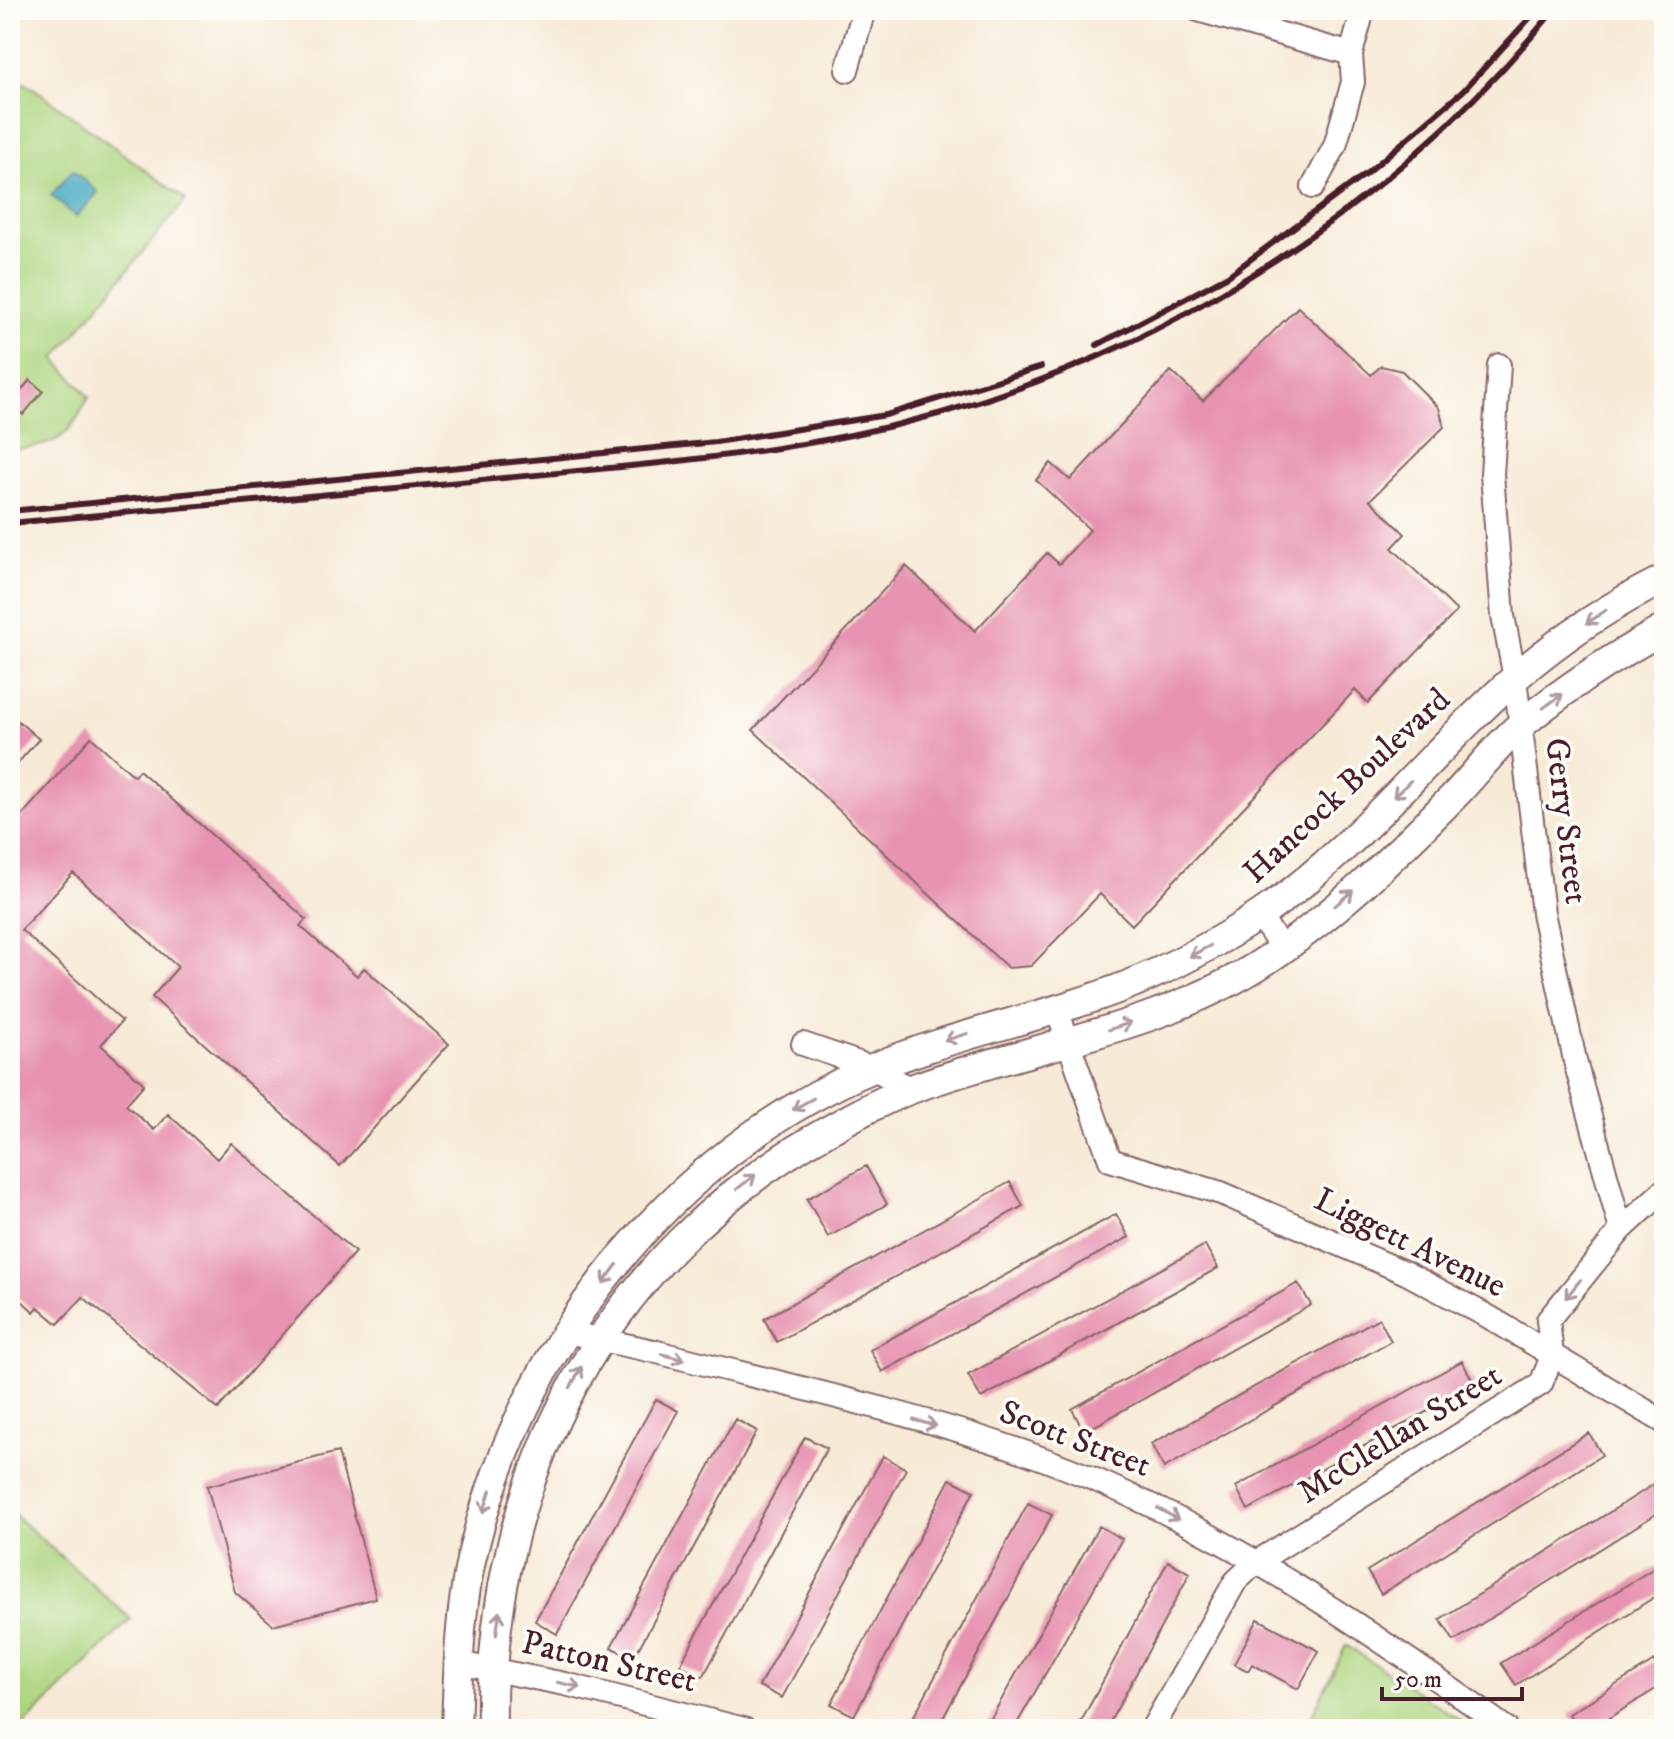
<svg xmlns="http://www.w3.org/2000/svg" width="1674" height="1739" font-family="'IM FELL DW Pica',serif">
	<style>
		.green { fill: #aed681; stroke: #7c7a56; stroke-width: 2 }
		.water { fill: #43a7c3; stroke: #466377; stroke-width: 2 }
		.building { fill: #e793b1 }
		.lines { fill: none; stroke-linecap: round; stroke-linejoin: round }
		.minor-casing { stroke: #876667; stroke-width: 26 }
		.tertiary-casing { stroke: #876667; stroke-width: 32 }
		.minor { stroke: #fff; stroke-width: 22 }
		.tertiary { stroke: #fff; stroke-width: 28 }
		.rail { stroke: #4a1f2b; stroke-width: 6 }
		.oneway { stroke: #ae9aa0 }
		.labels { text-anchor: middle; dominant-baseline: central; stroke-width: 7; stroke-linejoin: round; paint-order: stroke }
		.street-label { font-size: 34px; fill: #4a1f2b; stroke: #fdfcf7 }
	</style>
	<rect width="100%" height="100%" fill="#fdfcf7"/>
	<filter id="ink" filterUnits="userSpaceOnUse"><feTurbulence type="fractalNoise" baseFrequency=".0125" numOctaves="2"/><feDisplacementMap in="SourceGraphic" scale="16" xChannelSelector="R" yChannelSelector="G"/><feConvolveMatrix kernelMatrix="1 2 1 2 8 2 1 2 1" color-interpolation-filters="sRGB"/></filter>
	<filter id="wash" filterUnits="userSpaceOnUse"><feTurbulence type="fractalNoise" baseFrequency=".006" numOctaves="4" result="noise"/><feDisplacementMap in="SourceGraphic" scale="32" xChannelSelector="R" yChannelSelector="G"/><feGaussianBlur stdDeviation="1.8" result="paint"/><feColorMatrix in="noise" values="0 0 0 0 0 0 0 0 0 0 0 0 0 0 0 0 0 1.4 0 .05"/><feComposite in="paint" operator="in"/></filter>
	<g filter="url(#wash)">
		<rect width="100%" height="100%" fill="#f7ead7"/>
		<path class="green" d="M10 75 35 89 186 200 55 358 89 397C65 442 59 444 10 450Z
			M10 1511 131 1619 20 1729H10Z
			M1346 1645 1473 1729H1305Z"/>
		<path class="water" d="M73 170 98 192 76 217 51 195Z"/>
		<g id="blocks">
			<path class="building" d="M1298 307 1371 375 1381 366 1402 371 1439 408 1444 427 1370 500 1405 534 1392 548 1457 611 1368 703 1355 690 1132 925 1100 894 1031 966 1008 968 753 730 906 566 975 631 1047 553 1059 564 1090 530 1036 480 1051 463 1070 480 1171 371 1203 401Z
				M30 380 43 391 23 415 10 403Z
				M10 714 39 739 10 772Z
				M91 737 134 776 139 770 306 919 300 926 357 976 364 968 449 1044 340 1166 152 997 178 967 73 873 21 930 122 1021 101 1045 144 1084 126 1105 154 1130 168 1114 217 1159 231 1143 355 1252 218 1409 83 1297 58 1324 38 1307 34 1312 10 1290V829Z
				M866 1166 887 1204 828 1237 807 1199Z
				M1010 1182 1023 1206 777 1342 764 1319Z
				M1116 1214 1129 1237 882 1372 870 1350Z
				M1205 1245 1218 1268 981 1398 968 1375Z
				M1298 1283 1311 1305 1084 1432 1072 1409Z
				M1379 1318 1391 1341 1164 1468 1151 1444Z
				M1462 1361 1475 1385 1248 1510 1236 1487Z
				M656 1399 678 1411 557 1634 535 1621Z
				M735 1419 757 1431 633 1659 611 1647Z
				M1589 1433 1602 1455 1381 1594 1367 1571Z
				M805 1437 827 1448 703 1677 680 1665Z
				M338 1452 376 1598 273 1625 235 1592 207 1486Z
				M883 1456 906 1469 782 1698 759 1686Z
				M1664 1478V1509L1454 1641 1440 1619Z
				M950 1479 974 1491 854 1716 831 1704Z
				M1028 1503 1052 1515 997 1619 937 1729H907Z
				M1099 1526 1122 1539 1014 1729H985Z
				M1168 1561 1190 1573 1122 1700 1106 1729H1077Z
				M1664 1562V1591L1516 1685 1501 1663Z
				M1258 1619 1319 1651 1298 1689 1252 1664 1248 1671 1234 1664Z
				M1664 1655V1684L1591 1729H1578L1569 1714Z"/>
		</g>
	</g>
	<g filter="url(#ink)">
		<use href="#blocks" fill-opacity="0" stroke="#876667" stroke-width="2"/>
		<g class="lines">
			<g class="minor-casing">
				<path id="minor" d="M1198 10 1351 54
					M847 70 864 10
					M1313 187 1335 146 1353 82 1351 54 1363 10
					M1499 365 1492 474 1503 616 1515 678 1543 913 1576 1065 1621 1230
					M1259 915 1281 947
					M1056 1007 1110 1160 1221 1193 1406 1273 1489 1317 1664 1422
					M803 1044 873 1068 911 1089
					M567 1331C598 1341 630 1345 661 1353 782 1384 907 1411 1024 1452 1199 1513 1358 1622 1507 1729
					M458 1663 565 1684 744 1729
					M1152 1729 1235 1582 1255 1563 1541 1384 1552 1356 1548 1320 1621 1230 1664 1190"/>
			</g>
			<g class="tertiary-casing">
				<path id="tertiary" d="M456 1729C458 1673 459 1616 471 1560 520 1346 669 1154 873 1068 956 1033 1045 1018 1128 985 1175 966 1219 942 1261 914 1358 849 1429 753 1516 677 1561 638 1611 605 1664 579
					M492 1729C487 1478 607 1252 829 1130 856 1115 884 1099 914 1088 1026 1047 1150 1031 1254 968 1328 922 1395 856 1456 794 1478 771 1497 745 1521 725 1564 689 1615 656 1664 629"/>
			</g>
			<use href="#minor" class="minor"/>
			<use href="#tertiary" class="tertiary"/>
			<path class="rail" d="M1097 345 1228 276 1367 173 1463 91 1537 10
				M10 511 716 442 886 415 1041 367
				M10 523C167 509 325 495 482 480 605 468 729 460 851 435 1124 380 1378 226 1554 10"/>
		</g>
		<defs><path id="oneway-shaft" d="M-6 0H5M1.5-3L5.5 0L1.5 3" fill="none" stroke-width="1.6" stroke-linecap="round" stroke-linejoin="round" transform="scale(2)"/></defs>
		<g class="oneway">
			<use href="#oneway-shaft" transform="translate(1596 617) rotate(146)"/>
			<use href="#oneway-shaft" transform="translate(1553 701) rotate(-36)"/>
			<use href="#oneway-shaft" transform="translate(1402 789) rotate(136)"/>
			<use href="#oneway-shaft" transform="translate(1344 898) rotate(-41)"/>
			<use href="#oneway-shaft" transform="translate(1200 951) rotate(152)"/>
			<use href="#oneway-shaft" transform="translate(1120 1026) rotate(-18)"/>
			<use href="#oneway-shaft" transform="translate(956 1037) rotate(163)"/>
			<use href="#oneway-shaft" transform="translate(803 1104) rotate(151)"/>
			<use href="#oneway-shaft" transform="translate(746 1182) rotate(-38)"/>
			<use href="#oneway-shaft" transform="translate(610 1274) rotate(127)"/>
			<use href="#oneway-shaft" transform="translate(1573 1289) rotate(129)"/>
			<use href="#oneway-shaft" transform="translate(673 1357) rotate(15)"/>
			<use href="#oneway-shaft" transform="translate(576 1377) rotate(-62)"/>
			<use href="#oneway-shaft" transform="translate(925 1423) rotate(15)"/>
			<use href="#oneway-shaft" transform="translate(487 1501) rotate(108)"/>
			<use href="#oneway-shaft" transform="translate(1168 1514) rotate(29)"/>
			<use href="#oneway-shaft" transform="translate(498 1623) rotate(-82)"/>
			<use href="#oneway-shaft" transform="translate(569 1685) rotate(13)"/>
		</g>
	</g>
	<g class="labels">
		<g class="street-label">
			<text transform="translate(1347 786) rotate(-43)">Hancock Boulevard</text>
			<text transform="translate(1566 821) rotate(83)">Gerry Street</text>
			<text transform="translate(1410 1243) rotate(26)">Liggett Avenue</text>
			<text transform="translate(1400 1434) rotate(-32)">McClellan Street</text>
			<text transform="translate(1075 1439) rotate(21)">Scott Street</text>
			<text transform="translate(609 1662) rotate(13)">Patton Street</text>
		</g>
	</g>
	<rect width="1674" height="1739" fill="none" stroke="#fdfcf7" stroke-width="40"/>
	<path d="M1382 1687v12h140v-12" fill="none" stroke="#4a1f2b" stroke-width="4"/>
	<text x="1394" y="1687" font-size="24" fill="#4a1f2b" stroke="#fdfcf7" stroke-width="6" paint-order="stroke">50 m</text>
</svg>
